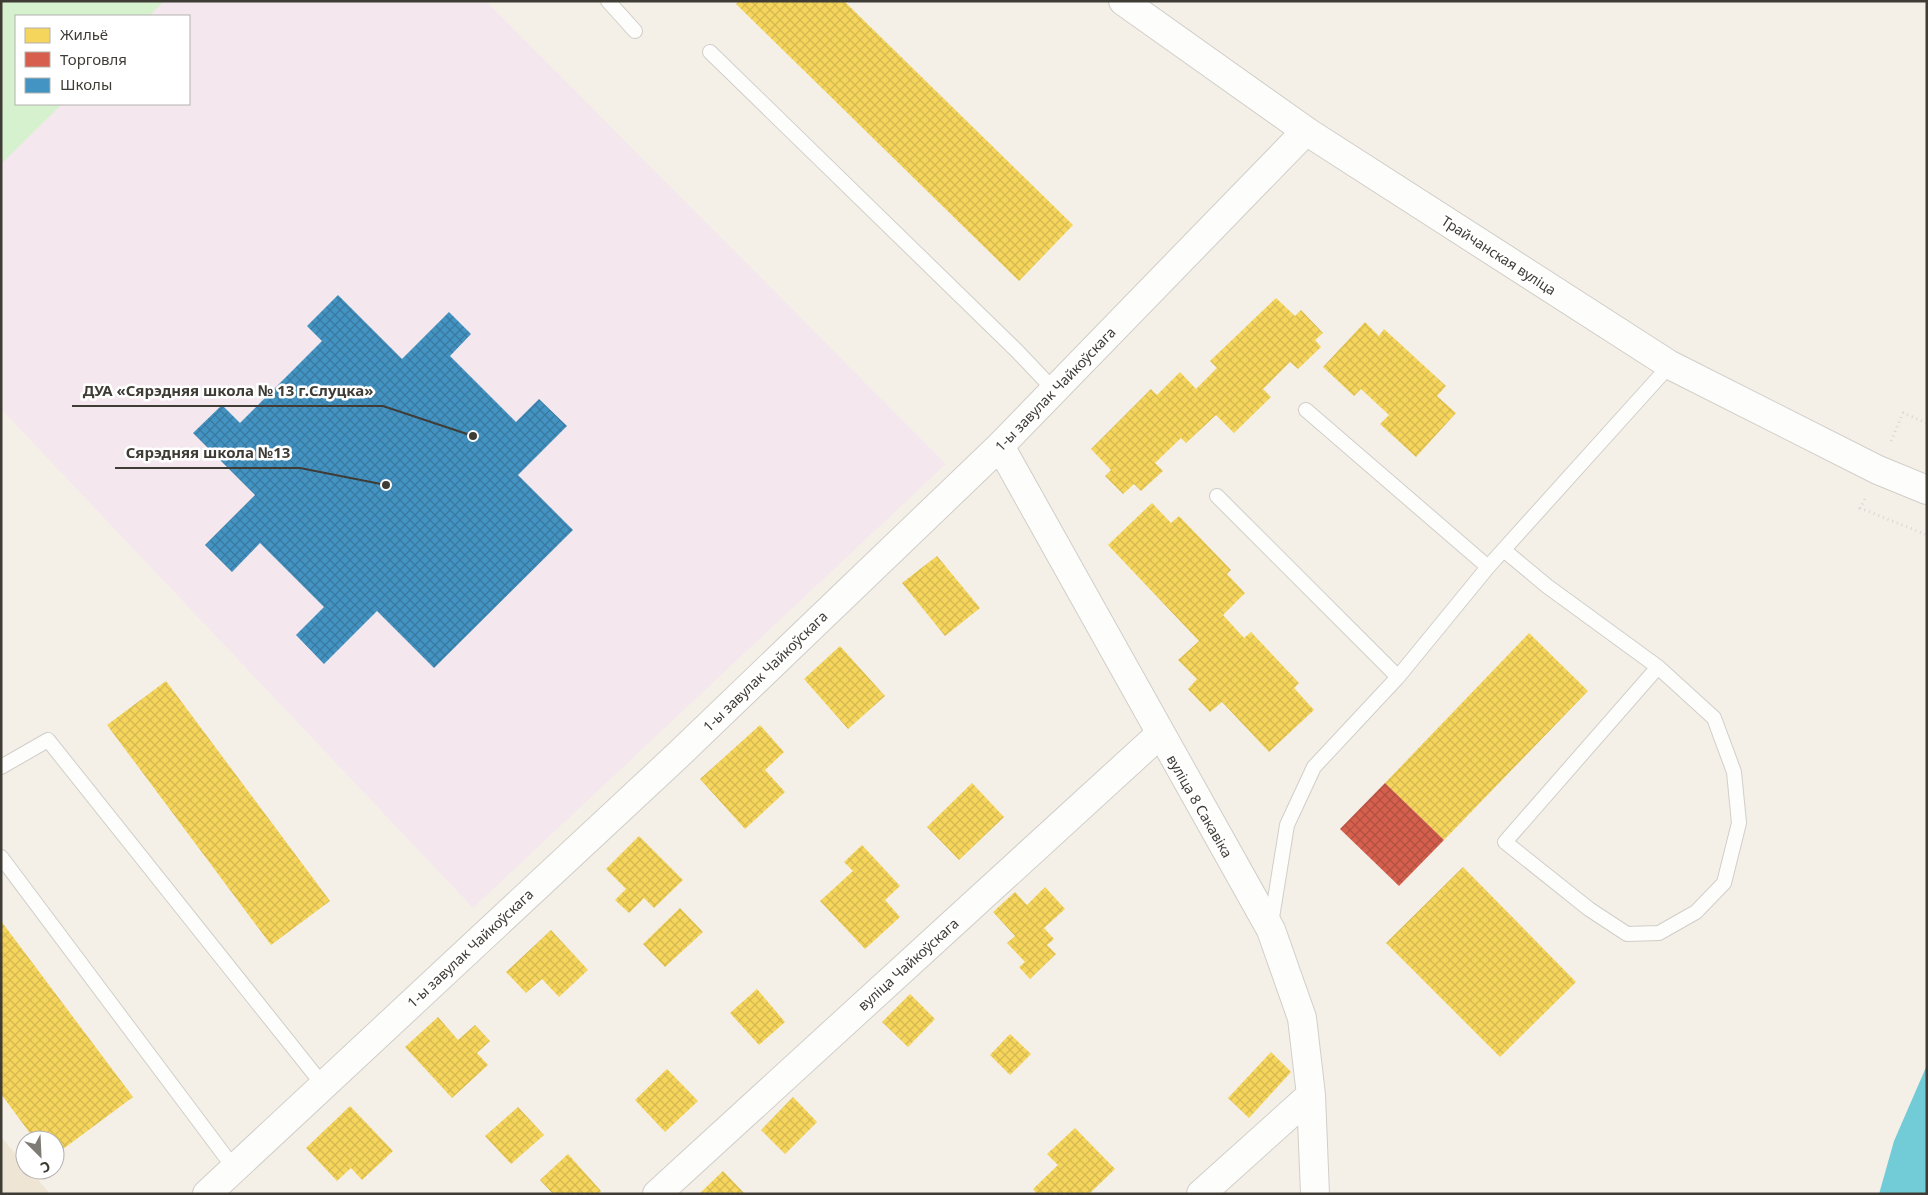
<svg xmlns="http://www.w3.org/2000/svg" width="1928" height="1195" font-family="'Noto Sans',sans-serif">
	<style>
		.built { fill: #eee5d5 }
		.education { fill: #f4e8ee; fill-rule: evenodd }
		.garden { fill: #d6f1cd }
		.water { fill: #72ccd7 }
		.homes { fill: url(#homes-cross-hatch) }
		.shops { fill: url(#shops-cross-hatch) }
		.schools { fill: url(#schools-cross-hatch) }
		.lines { fill: none; stroke-linecap: round; stroke-linejoin: round }
		.service-casing { stroke: #d1cec8; stroke-width: 16 }
		.minor-casing { stroke: #d1cec8; stroke-width: 30 }
		.tertiary-casing { stroke: #d1cec8; stroke-width: 30 }
		.path { stroke: #d8d6d4; stroke-width: 3; stroke-dasharray: 1 4; stroke-linecap: butt }
		.service { stroke: #fdfdfc; stroke-width: 14 }
		.minor { stroke: #fdfdfc; stroke-width: 28 }
		.tertiary { stroke: #fdfdfc; stroke-width: 28 }
		.labels { text-anchor: middle; dominant-baseline: central; stroke-width: 5; stroke-linejoin: round; paint-order: stroke }
		.street-label { font-size: 14px; fill: #3f3c36; stroke: #fff }
		.leader { fill: none; stroke: #3f3c36; stroke-width: 2 }
		.callout-dot { fill: #3f3c36; stroke: #fff; stroke-width: 2 }
		.callout-label { font-size: 15px; text-anchor: middle; font-weight: bold; fill: #3f3c36; stroke: #fff; stroke-width: 5; stroke-linejoin: round; paint-order: stroke }
	</style>
	<defs>
		<pattern id="homes-cross-hatch" width="8" height="8" patternUnits="userSpaceOnUse" patternTransform="scale(1.25)"><rect width="8" height="8" fill="#f6d55c"/><path d="M0 0l8 8M0 8l8-8" fill="none" stroke="#d4b851"/></pattern>
		<pattern id="shops-cross-hatch" width="8" height="8" patternUnits="userSpaceOnUse" patternTransform="scale(1.25)"><rect width="8" height="8" fill="#d6604d"/><path d="M0 0l8 8M0 8l8-8" fill="none" stroke="#af5041"/></pattern>
		<pattern id="schools-cross-hatch" width="8" height="8" patternUnits="userSpaceOnUse" patternTransform="scale(1.25)"><rect width="8" height="8" fill="#4393c3"/><path d="M0 0l8 8M0 8l8-8" fill="none" stroke="#39799f"/></pattern>
	</defs>
	<rect width="100%" height="100%" fill="#f4f0e8"/>
	<path class="built" d="M1 1137 25 1165V1170H30L50 1194H1Z"/>
	<path class="education" d="M1 1H486L946 464 473 908 1 409ZM16 16H189V104H16Z"/>
	<path class="garden" d="M1 1H164L149 16H16V104H62L1 164Z"/>
	<path class="water" d="M1927 1065V1194H1879L1894 1141Z"/>
	<path class="homes" d="M739 1H844L1073 225 1019 281 736 4Z
		M1276 298 1295 316 1301 310 1323 333 1315 340 1321 347 1298 369 1290 362 1263 389 1271 397 1234 433 1216 415 1186 443 1181 438 1155 463 1163 471 1141 491 1134 484 1123 494 1105 476 1111 470 1091 449 1151 389 1157 395 1180 372 1196 389 1217 368 1210 361Z
		M1365 322 1379 336 1384 329 1446 386 1437 396 1456 413 1416 457 1380 424 1389 415 1361 389 1354 396 1323 367Z
		M1152 503 1171 523 1179 516 1231 570 1227 574 1245 593 1223 615 1244 638 1251 632 1299 683 1294 688 1314 710 1269 752 1222 702 1210 712 1188 689 1197 679 1178 660 1199 641 1108 545Z
		M937 556 980 608 945 636 902 583Z
		M1529 633 1588 691 1444 840 1385 783Z
		M840 646 885 696 848 729 804 679Z
		M166 681 330 901 271 945 107 725Z
		M760 725 784 752 765 770 785 792 745 829 700 779Z
		M972 783 1004 817 959 860 927 827Z
		M639 836 683 880 654 908 644 898 629 913 615 900 626 889 606 869Z
		M862 845 900 886 885 900 900 917 865 949 820 901 853 871 844 862Z
		M1463 867 1576 982 1500 1057 1386 943Z
		M1045 887 1065 909 1044 928 1054 939 1047 945 1056 954 1030 979 1019 967 1025 962 1007 943 1015 936 993 912 1015 892 1027 905Z
		M680 908 703 932 665 967 643 944Z
		M1 921 133 1097 55 1155V1140H35L1 1094Z
		M551 930 588 970 559 997 542 979 526 993 506 972Z
		M757 989 785 1022 759 1045 730 1013Z
		M910 994 935 1019 908 1047 882 1022Z
		M438 1017 458 1040 475 1025 490 1041 477 1053 488 1065 452 1098 405 1047Z
		M1010 1034 1031 1054 1010 1075 990 1055Z
		M1271 1052 1291 1072 1249 1118 1228 1098Z
		M667 1069 698 1101 665 1132 635 1100Z
		M793 1097 817 1122 785 1154 761 1130Z
		M350 1106 393 1151 362 1180 351 1168 337 1181 306 1148Z
		M518 1107 544 1135 511 1164 485 1136Z
		M1075 1128 1115 1169 1089 1194H1037L1033 1189 1058 1165 1047 1154Z
		M568 1154 601 1191 598 1194H553L540 1180Z
		M723 1171 745 1194H699Z"/>
	<path class="shops" d="M1385 783 1444 840 1399 886 1340 829Z"/>
	<path class="schools" d="M338 295 402 359 449 312 471 334 450 356 516 422 539 399 567 426 518 475 573 530 434 668 377 611 324 664 296 635 324 607 260 543 232 572 205 545 255 495 193 433 222 405 240 423 322 341 307 326Z"/>
	<g class="lines">
		<g class="service-casing">
			<path id="service" d="M608 1 635 31
				M710 52 1017 351 1054 390
				M1306 410 1488 567
				M1217 496 1398 677
				M1505 551 1547 586 1658 667 1714 718 1734 772 1739 823 1724 883 1696 912 1659 933 1627 934 1589 909 1505 842 1658 667
				M1 767 48 740 323 1085
				M1 857 234 1168
				M1271 924 1287 825 1314 767 1398 677 1488 567 1670 365"/>
		</g>
		<g class="minor-casing">
			<path id="minor" d="M1000 446 1271 930 1302 1018 1311 1095 1315 1194
				M207 1194 678 755 1000 446 1306 131
				M657 1194 1160 734
				M1201 1194 1311 1095"/>
		</g>
		<g class="tertiary-casing">
			<path id="tertiary" d="M1123 1 1306 131 1670 365 1878 470 1927 490"/>
		</g>
		<path class="path" d="M1891 441 1903 413 1927 423
			M1865 499 1860 508 1927 535"/>
		<use href="#service" class="service"/>
		<use href="#minor" class="minor"/>
		<use href="#tertiary" class="tertiary"/>
	</g>
	<g class="labels">
		<g class="street-label">
			<text transform="translate(1499 255) rotate(33)">Трайчанская вуліца</text>
			<text transform="translate(1055 389) rotate(-46)">1-ы завулак Чайкоўскага</text>
			<text transform="translate(765 671) rotate(-44)">1-ы завулак Чайкоўскага</text>
			<text transform="translate(1200 806) rotate(60)">вуліца 8 Сакавіка</text>
			<text transform="translate(470 948) rotate(-43)">1-ы завулак Чайкоўскага</text>
			<text transform="translate(908 964) rotate(-42)">вуліца Чайкоўскага</text>
		</g>
	</g>
	<path class="leader" d="M473 436L383 406H72M386 485L300 468H115"/>
	<g class="callout-dot">
		<circle cx="473" cy="436" r="5"/>
		<circle cx="386" cy="485" r="5"/>
	</g>
	<g class="callout-label">
		<text x="228" y="396">ДУА «Сярэдняя школа № 13 г.Слуцка»</text>
		<text x="208" y="458">Сярэдняя школа №13</text>
	</g>
	<rect width="1928" height="1195" fill="none" stroke="#3f3c36" stroke-width="5"/>
	<rect x="15" y="15" width="175" height="90" fill="#ffffff" stroke="#b2b1af"/>
	<rect x="25" y="28" width="25" height="15" fill="#f6d55c" stroke="#b2b1af"/>
	<text x="60" y="40" font-size="15" fill="#3f3c36">Жильё</text>
	<rect x="25" y="52" width="25" height="15" fill="#d6604d" stroke="#b2b1af"/>
	<text x="60" y="65" font-size="15" fill="#3f3c36">Торговля</text>
	<rect x="25" y="78" width="25" height="15" fill="#4393c3" stroke="#b2b1af"/>
	<text x="60" y="90" font-size="15" fill="#3f3c36">Школы</text>
	<g transform="translate(40 1155) rotate(156)"><circle r="24" fill="#ffffff" stroke="#b2b1af"/>
	<path d="M0-4L9 19L0 12L-9 19Z" fill="#7e7b74"/>
	<text y="-8" font-size="14" font-weight="bold" text-anchor="middle" fill="#3f3c36">С</text>
	</g>
</svg>
